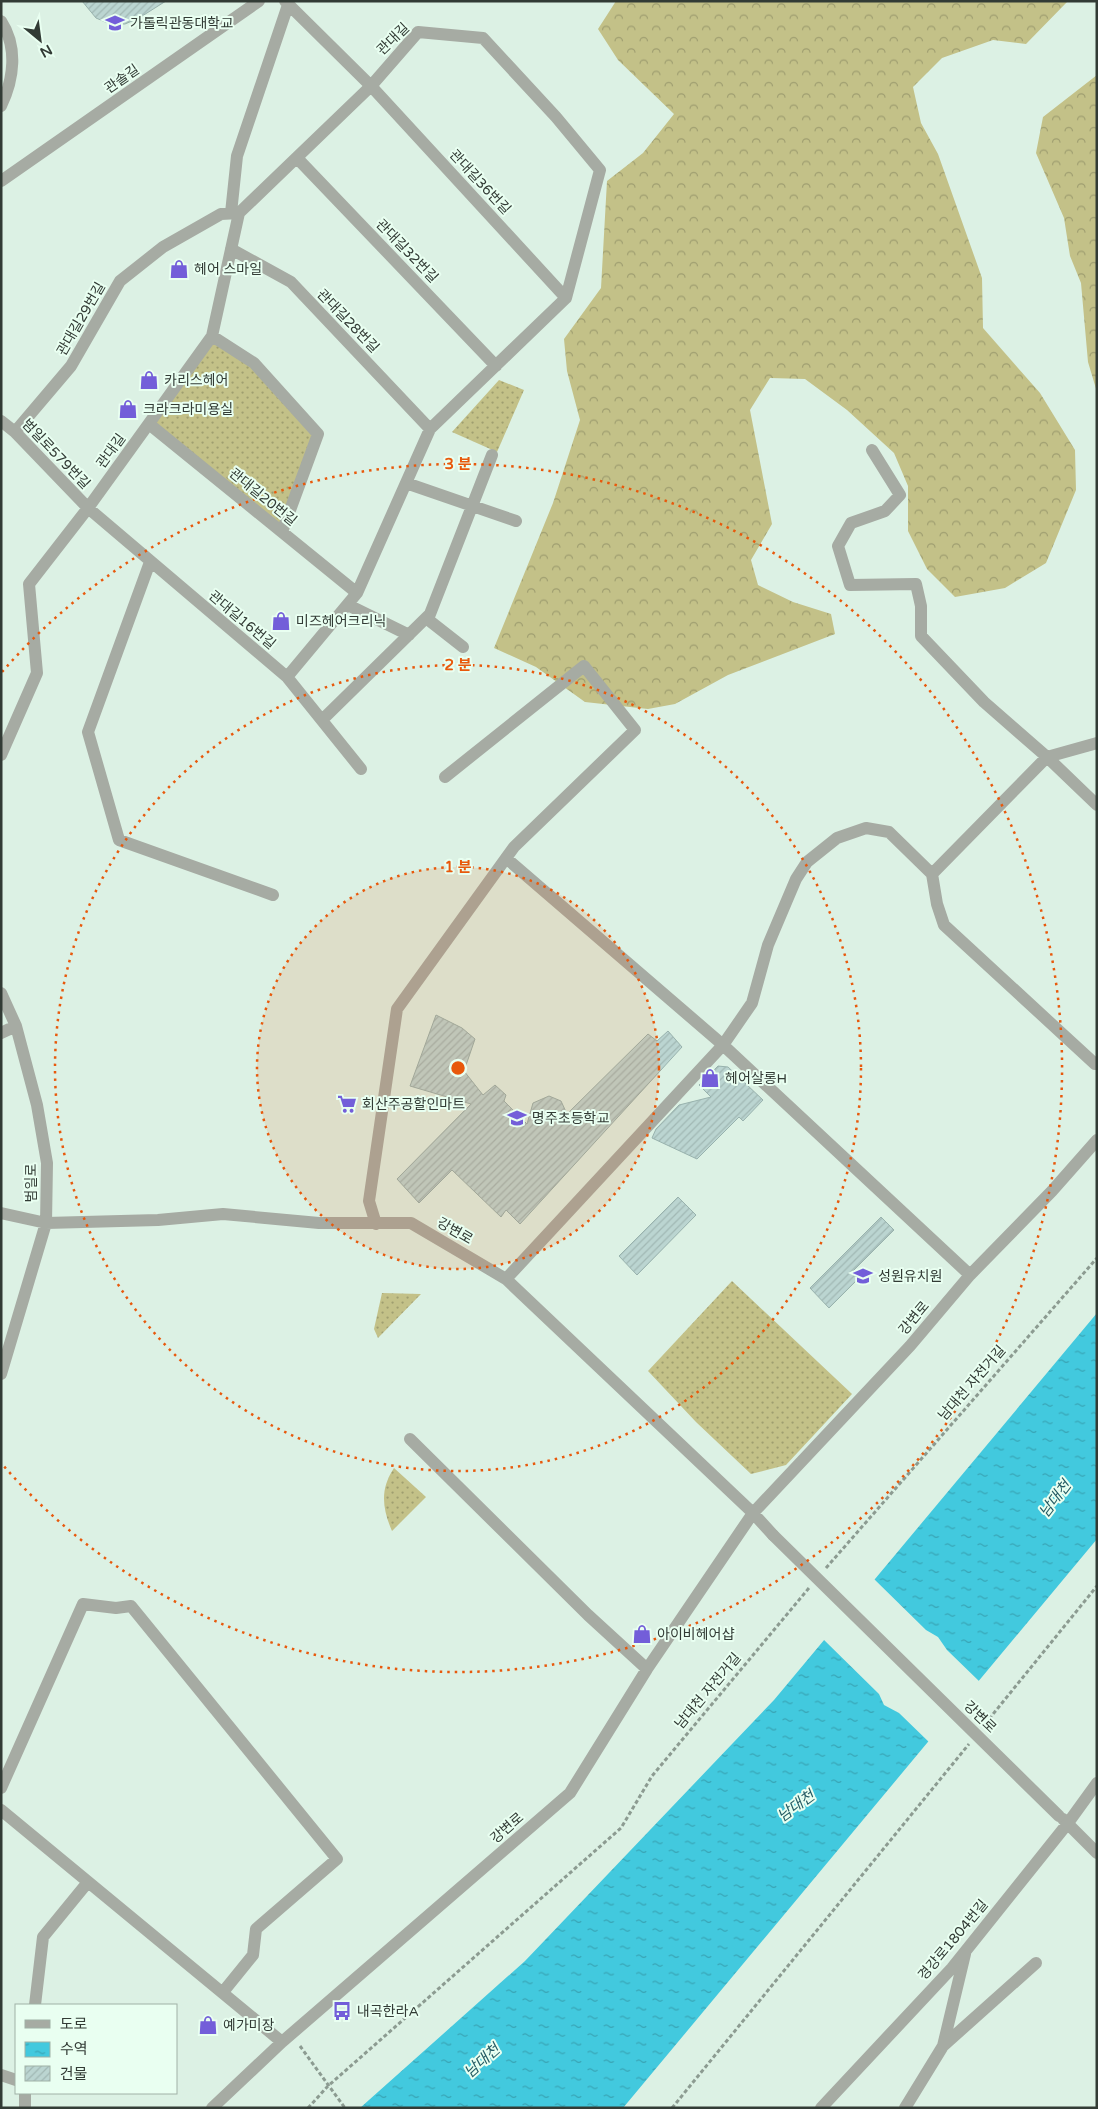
<svg xmlns="http://www.w3.org/2000/svg" width="1098" height="2109" font-family="'Varela Round','Noto Sans KR',sans-serif">
	<style>
		.grass { fill: url(#grass-dots) }
		.forest { fill: url(#forest-crowns) }
		.water { fill: url(#water-ripples) }
		.pier { fill: #dcf1e4 }
		.building { fill: url(#building-hatch); stroke: #98b2ad }
		.lines { fill: none; stroke-linecap: round; stroke-linejoin: round }
		.path { stroke: #8c9b91; stroke-width: 3; stroke-dasharray: 4 2.5; stroke-linecap: butt }
		.minor { stroke: #a6aba3; stroke-width: 12 }
		.minor-bridge { stroke: #a6aba3; stroke-width: 12 }
		.ring { fill: none; stroke: #e8590c; stroke-width: 2.5; stroke-dasharray: 2.5 5 }
		.labels { text-anchor: middle; dominant-baseline: central; stroke-width: 4; stroke-linejoin: round; paint-order: stroke }
		.poi-label { font-size: 14px; fill: #323b35; stroke: #e9fff1; text-anchor: start }
		.street-label { font-size: 14px; fill: #323b35; stroke: #e9fff1 }
		.water-label { font-size: 15px; font-style: italic; fill: #245b64; stroke: #e9fff1 }
		.centre { fill: #e8590c; stroke: #e9fff1; stroke-width: 2.5 }
		.ring-label { font-size: 15px; text-anchor: middle; font-weight: bold; fill: #e8590c; stroke: #e9fff1; stroke-width: 4; stroke-linejoin: round; paint-order: stroke }
	</style>
	<defs>
		<pattern id="grass-dots" width="8" height="8" patternUnits="userSpaceOnUse" patternTransform="scale(1.25)"><rect width="8" height="8" fill="#c3c188"/><path d="M2 2h.1M6 6h.1" fill="none" stroke="#9f9e70" stroke-width="1.8" stroke-linecap="round"/></pattern>
		<pattern id="forest-crowns" width="20" height="18" patternUnits="userSpaceOnUse" patternTransform="scale(1.25)"><rect width="20" height="18" fill="#c3c188"/><path d="M2 6a3 3 0 1 1 6 0M12 15a3 3 0 1 1 6 0" fill="none" stroke="#9f9e70"/></pattern>
		<pattern id="water-ripples" width="26" height="14" patternUnits="userSpaceOnUse" patternTransform="scale(1.25)"><rect width="26" height="14" fill="#42c9de"/><path d="M2 4q2-2 4 0t4 0M15 11q2-2 4 0t4 0" fill="none" stroke="#38a4b5"/></pattern>
		<pattern id="building-hatch" width="6" height="6" patternUnits="userSpaceOnUse" patternTransform="scale(1.25)"><rect width="6" height="6" fill="#bbd5d1"/><path d="M-1 1l2-2M0 6l6-6M5 7l2-2" fill="none" stroke="#a1b8b4"/></pattern>
	</defs>
	<rect width="100%" height="100%" fill="#dcf1e4"/>
	<path class="grass" d="M212 336 254 363 318 434 282 532 149 424Z
		M499 380 524 390 497 452 452 432Z
		M732 1281 852 1394 786 1465 751 1474 696 1422 648 1371Z
		M382 1293 421 1294 378 1338 374 1329Z
		M394 1468 426 1497 392 1531C382 1508 380 1489 394 1468Z"/>
	<path class="forest" d="M616 1H1068L1026 44 993 40 942 58 913 87 921 123 938 154 982 278 983 328 1040 393 1075 450 1076 490 1046 563 1005 588 955 597 927 569 908 531V486L894 453 847 410 805 379 770 378 750 410 772 524 751 560 758 585 793 602 831 614 835 634 728 675 675 704 648 709 585 702 536 667 494 648 553 503 580 420 567 371 564 339 601 288 607 181 643 153 674 114 618 60 598 29Z
		M1097 75V392L1088 362 1081 283 1070 256 1064 218 1036 153 1043 117Z"/>
	<path class="water" d="M1097 1313V1539L623 2108H360L525 1961 774 1700Z"/>
	<path class="pier" d="M873 1578 926 1630 938 1637 947 1650 981 1683 931 1744 899 1713 884 1705 879 1694 822 1638Z"/>
	<path class="building" d="M82 1H166L139 18 125 24H110L96 18Z
		M436 1015 462 1028 475 1039 464 1071 483 1095 495 1085 506 1095 504 1101 527 1124 533 1103 549 1096 561 1101 567 1114 648 1034 657 1041 668 1031 682 1047 520 1224 506 1210 501 1217 452 1170 419 1203 397 1179 471 1104 410 1086Z
		M718 1066 728 1067 763 1100 743 1121 739 1117 697 1159 652 1138 656 1129 679 1105 711 1097 699 1085Z
		M678 1197 696 1215 637 1275 619 1256Z
		M881 1217 894 1230 853 1271 860 1277 829 1308 810 1288Z"/>
	<g class="lines">
		<path class="path" d="M826 1568 1097 1258
			M985 1724 1097 1586
			M300 2046 345 2108
			M308 2108 328 2086 621 1828 652 1776 809 1588
			M672 2108 969 1744"/>
		<path class="minor" d="M285 1 371 86 566 298
			M1 21C18 47 14 79 1 106
			M297 158 496 366
			M1 181 259 1
			M231 213 237 156 288 5
			M231 249 291 282 430 429
			M212 336 254 363 318 434 282 532
			M1 421 15 432 88 508 287 677 361 769
			M149 424 357 593
			M15 432 71 366 120 281 163 247 221 214 239 213
			M872 450 900 495 885 511 851 523 838 546 850 585 916 584 921 606V636L984 702 1047 757 1097 805
			M406 483 516 521
			M150 562 88 732 119 840 273 895
			M348 605 409 635
			M426 618 463 647
			M322 720 430 614 492 455
			M1 755 37 673 29 584 88 508 212 336 239 213 371 86 418 32 483 38 556 117 600 170 566 298 430 429 357 593 287 677
			M506 858 723 1045 506 1279
			M932 874 1047 757 1097 743
			M1 993 16 1026 37 1105 47 1163 46 1223 1 1374
			M1 1033 16 1026
			M1 1213 46 1223 158 1220 223 1214 319 1223H411L506 1279 753 1513 773 1535
			M376 1224 369 1201 397 1009 514 847 635 730 584 666 445 777
			M970 1275 723 1045 752 1003 768 945 796 879 807 862 837 838 866 828 889 832 932 874 937 904 944 925 1095 1064
			M410 1439 588 1615 647 1669
			M1 1788 83 1604 116 1608 131 1606 337 1859 256 1929 253 1955 223 1992
			M1 1810 282 2042
			M1063 1819 1097 1853
			M35 2005 43 1937 88 1882
			M943 2046 965 1954
			M1 2075 16 2080
			M25 2108V2093
			M212 2108 282 2042 570 1793 647 1669 753 1513 910 1346 970 1275 1052 1191 1097 1140
			M821 2108 952 1968 1068 1823 1097 1783
			M905 2108 943 2046 1036 1963"/>
		<path class="minor-bridge" d="M773 1535 1059 1816"/>
	</g>
	<circle cx="458" cy="1068" r="201" fill="#e8590c" fill-opacity=".12"/>
	<g class="ring">
		<circle cx="458" cy="1068" r="201"/>
		<circle cx="458" cy="1068" r="403"/>
		<path d="M2 672A604 604 0 1 1 2 1464"/>
	</g>
	<defs>
		<g id="university-bare" transform="scale(1.5)"><path d="M0-5L7-2L0 1L-7-2ZM-4 1L0 2.5L4 1V4Q0 6-4 4Z" fill="#735ed9" stroke="#e9fff1" stroke-width="2.5" paint-order="stroke"/></g>
		<g id="shop-bare" transform="scale(1.5)"><path d="M-5-2.5h2.3a2.7 3.5 0 0 1 5.4 0H5L5.5 6h-11ZM-1.5-2.5h3a1.5 2.3 0 0 0-3 0Z" fill="#735ed9" stroke="#e9fff1" stroke-width="2.5" paint-order="stroke"/></g>
		<g id="supermarket-bare" transform="scale(1.5)"><path d="M-6-5.5h2.5l.6 2H6L4.5 2H-2.5L-4.4-4H-6ZM-1.5 3.2a1.3 1.3 0 1 0 .1 0ZM3 3.2a1.3 1.3 0 1 0 .1 0Z" fill="#735ed9" stroke="#e9fff1" stroke-width="2.5" paint-order="stroke"/></g>
		<g id="school-bare" transform="scale(1.5)"><path d="M0-5L7-2L0 1L-7-2ZM-4 1L0 2.5L4 1V4Q0 6-4 4Z" fill="#735ed9" stroke="#e9fff1" stroke-width="2.5" paint-order="stroke"/></g>
		<g id="bus-bare" transform="scale(1.5)"><path d="M-5-6H5V4H4V6H2V4H-2V6H-4V4H-5ZM-3.5-4V0h7V-4ZM-3.5 1.2v1.5H-2V1.2ZM2 1.2v1.5H3.5V1.2Z" fill="#735ed9" stroke="#e9fff1" stroke-width="2.5" paint-order="stroke"/></g>
	</defs>
	<g fill-rule="evenodd">
		<use href="#university-bare" x="115" y="23"/>
		<use href="#shop-bare" x="179" y="269"/>
		<use href="#shop-bare" x="149" y="380"/>
		<use href="#shop-bare" x="128" y="409"/>
		<use href="#shop-bare" x="281" y="621"/>
		<use href="#shop-bare" x="710" y="1078"/>
		<use href="#supermarket-bare" x="347" y="1104"/>
		<use href="#school-bare" x="517" y="1118"/>
		<use href="#school-bare" x="863" y="1276"/>
		<use href="#shop-bare" x="642" y="1634"/>
		<use href="#bus-bare" x="342" y="2011"/>
		<use href="#shop-bare" x="208" y="2025"/>
	</g>
	<g class="labels">
		<g class="poi-label">
			<text x="130" y="23">가톨릭관동대학교</text>
			<text x="194" y="269">헤어 스마일</text>
			<text x="164" y="380">카리스헤어</text>
			<text x="143" y="409">크라크라미용실</text>
			<text x="296" y="621">미즈헤어크리닉</text>
			<text x="725" y="1078">헤어살롱H</text>
			<text x="362" y="1104">회산주공할인마트</text>
			<text x="532" y="1118">명주초등학교</text>
			<text x="878" y="1276">성원유치원</text>
			<text x="657" y="1634">아이비헤어샵</text>
			<text x="357" y="2011">내곡한라A</text>
			<text x="223" y="2025">예가미장</text>
		</g>
		<g class="street-label">
			<text transform="translate(393 39) rotate(-44)">관대길</text>
			<text transform="translate(122 79) rotate(-35)">관솔길</text>
			<text transform="translate(480 182) rotate(47)">관대길36번길</text>
			<text transform="translate(407 251) rotate(46)">관대길32번길</text>
			<text transform="translate(81 319) rotate(-60)">관대길29번길</text>
			<text transform="translate(348 321) rotate(46)">관대길28번길</text>
			<text transform="translate(111 451) rotate(-54)">관대길</text>
			<text transform="translate(56 454) rotate(46)">범일로579번길</text>
			<text transform="translate(263 497) rotate(39)">관대길20번길</text>
			<text transform="translate(242 620) rotate(40)">관대길16번길</text>
			<text transform="translate(31 1183) rotate(-90)">범일로</text>
			<text transform="translate(455 1231) rotate(30)">강변로</text>
			<text transform="translate(914 1318) rotate(-50)">강변로</text>
			<text transform="translate(972 1383) rotate(-49)">남대천 자전거길</text>
			<text transform="translate(708 1691) rotate(-50)">남대천 자전거길</text>
			<text transform="translate(980 1717) rotate(44)">강변로</text>
			<text transform="translate(507 1828) rotate(-41)">강변로</text>
			<text transform="translate(953 1940) rotate(-50)">경강로1804번길</text>
		</g>
		<g class="water-label">
			<text transform="translate(1055 1499) rotate(-53)">남대천</text>
			<text transform="translate(796 1806) rotate(-36)">남대천</text>
			<text transform="translate(482 2061) rotate(-42)">남대천</text>
		</g>
	</g>
	<circle cx="458" cy="1068" r="8" class="centre"/>
	<g class="ring-label">
		<text x="458" y="469">3 분</text>
		<text x="458" y="670">2 분</text>
		<text x="458" y="872">1 분</text>
	</g>
	<rect width="1098" height="2109" fill="none" stroke="#323b35" stroke-width="5"/>
	<rect x="15" y="2004" width="162" height="90" fill="#e9fff1" stroke="#a0b1a6"/>
	<rect x="25" y="2020" width="25" height="8" fill="#a6aba3" stroke="#a0b1a6"/>
	<text x="60" y="2029" font-size="15" fill="#323b35">도로</text>
	<rect x="25" y="2042" width="25" height="15" fill="url(#water-ripples)" stroke="#a0b1a6"/>
	<text x="60" y="2054" font-size="15" fill="#323b35">수역</text>
	<rect x="25" y="2066" width="25" height="15" fill="url(#building-hatch)" stroke="#a0b1a6"/>
	<text x="60" y="2079" font-size="15" fill="#323b35">건물</text>
	<g transform="translate(40 40) rotate(151)" stroke="#e9fff1" stroke-width="4" paint-order="stroke">
	<path d="M0-4L9 19L0 12L-9 19Z" fill="#323b35"/>
	<text y="-8" font-size="14" font-weight="bold" text-anchor="middle" fill="#323b35">N</text>
	</g>
</svg>
